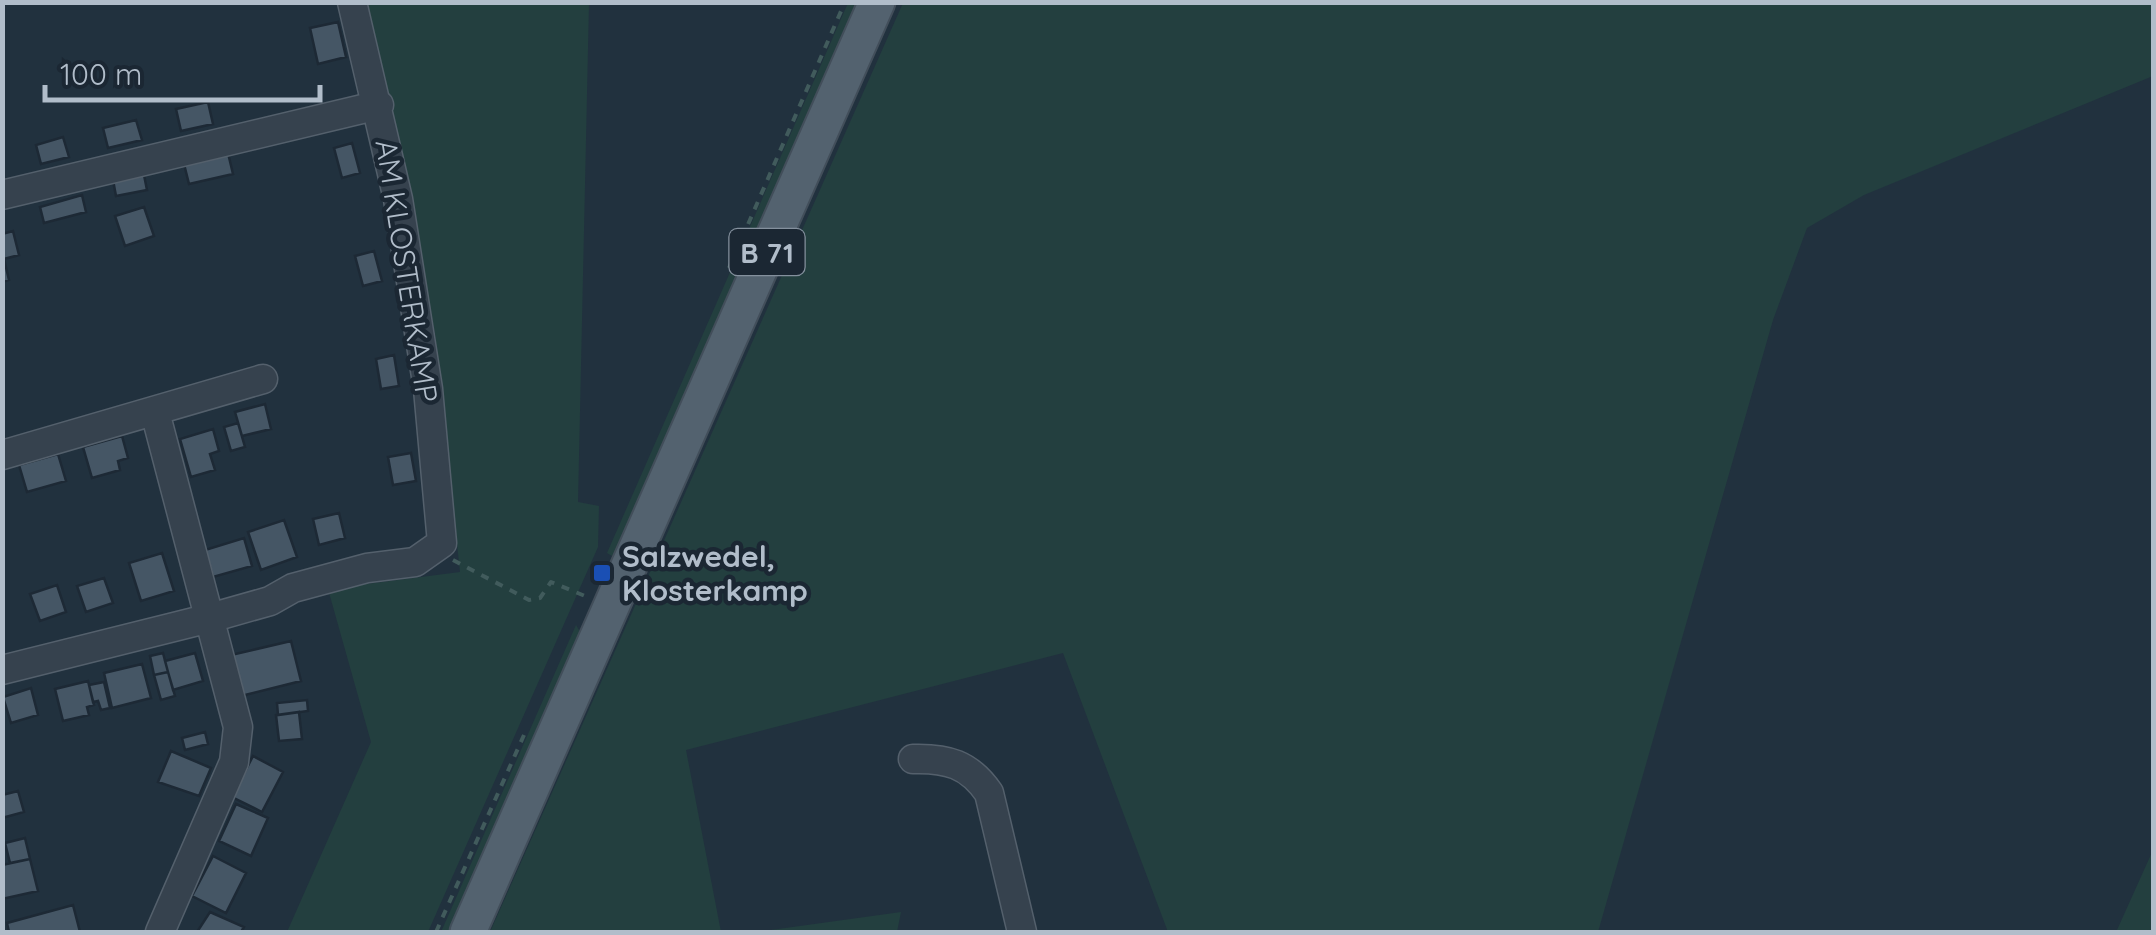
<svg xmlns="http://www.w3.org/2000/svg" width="2156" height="935" font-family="Quicksand,sans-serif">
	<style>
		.green { fill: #233f3f }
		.building { fill: #455665; stroke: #1d2935; stroke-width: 2.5 }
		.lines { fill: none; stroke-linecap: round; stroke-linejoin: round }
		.minor-casing { stroke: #54606c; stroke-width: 31 }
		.major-casing { stroke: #424e5a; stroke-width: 39 }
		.path { stroke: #415b5c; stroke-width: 4; stroke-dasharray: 8 8; stroke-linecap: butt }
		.minor { stroke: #36424e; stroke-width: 28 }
		.major { stroke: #53626f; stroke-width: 35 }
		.transit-dot { fill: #1a4fb4; stroke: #1b2733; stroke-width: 4 }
		.labels { text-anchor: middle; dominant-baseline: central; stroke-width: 9; stroke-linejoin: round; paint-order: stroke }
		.shield { fill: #1b2733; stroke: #84909d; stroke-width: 2.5 }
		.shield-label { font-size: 28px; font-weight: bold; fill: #b1bdca }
		.street-label { font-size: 30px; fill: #b1bdca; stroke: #1b2733 }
		.poi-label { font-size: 30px; font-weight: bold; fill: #b1bdca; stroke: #1b2733; text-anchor: start }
	</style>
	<rect width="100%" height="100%" fill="#21313e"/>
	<path class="green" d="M358 3H589L578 502 599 506 598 547 428 932H287L371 742 328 589 460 572 435 334 408 196Z
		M848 3H863L642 511 612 556 607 553Z
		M903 3H2153V76L1864 195 1807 228 1773 320 1598 932H1168L1063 653 686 750 721 932H490Z
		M576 625 584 639 456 932H441Z
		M2153 850V932H2118L2117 930Z
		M901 912 897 932H756Z"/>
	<path class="building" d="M338 22 346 57 318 64 310 28Z
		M208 102 213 124 181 131 176 109Z
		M136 120 142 140 108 148 103 128Z
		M63 137 69 157 41 164 36 145Z
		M352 143 360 173 342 178 334 148Z
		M228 153 233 174 189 184 184 164Z
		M144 175 147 190 116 196 113 180Z
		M82 195 86 212 44 223 40 207Z
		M144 207 154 236 125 246 115 216Z
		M13 231 19 255 4 259 9 280 2 282V234Z
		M374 251 382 281 363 286 355 256Z
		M394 355 399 386 381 389 376 359Z
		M265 404 271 429 242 436 235 412Z
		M238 423 245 447 231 451 224 427Z
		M213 429 219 451 210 454 215 470 191 477 180 439Z
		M122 436 128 458 118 461 120 470 92 478 83 447Z
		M411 453 416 481 393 485 388 457Z
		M58 454 66 481 27 492 19 465Z
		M339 513 345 538 319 545 313 519Z
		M284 520 297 557 261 570 248 532Z
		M244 538 252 566 213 577 205 550Z
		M162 553 174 591 141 601 129 563Z
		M104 578 113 603 86 612 77 586Z
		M57 585 66 612 40 621 30 594Z
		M291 641 301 681 241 696 231 655Z
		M163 653 168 672 154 675 150 656Z
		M195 653 203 681 173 690 165 661Z
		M142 664 151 698 112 708 104 673Z
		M168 672 175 696 161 700 154 675Z
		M88 681 94 705 87 707 89 715 63 721 55 689Z
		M104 682 110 708 101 710 98 701 93 702 89 685Z
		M31 688 38 715 11 723 3 697Z
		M307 700 308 711 278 715 277 703Z
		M299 712 302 739 279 741 276 715Z
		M205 732 208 744 185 750 182 738Z
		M171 751 211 768 199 796 158 782Z
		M253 756 283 772 262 812 232 797Z
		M18 791 24 812 2 818V795Z
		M236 804 268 818 251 856 219 841Z
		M25 838 30 859 10 863 5 843Z
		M213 856 246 873 226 913 192 896Z
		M30 859 38 891 2 899V865Z
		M73 905 80 932H9L7 923Z
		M210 912 244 927 241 932H197Z"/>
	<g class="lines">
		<g class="minor-casing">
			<path id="minor" d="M2 195 379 105
				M155 412 238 727 234 762 160 932
				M2 455 263 379
				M2 670 210 618 270 601 293 588 367 568 415 562 442 543 428 389 398 199 352 2
				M913 759C947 758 969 764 989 793L1022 932"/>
		</g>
		<g class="major-casing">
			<path id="major" d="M468 932 877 2"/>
		</g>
		<path class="path" d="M729 268 845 2
			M453 560 529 600 540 598 551 582 585 596
			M436 932 524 735"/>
		<use href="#minor" class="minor"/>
		<use href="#major" class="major"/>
	</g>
	<rect class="transit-dot" x="592" y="563" width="20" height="20" rx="5"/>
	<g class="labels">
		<rect class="shield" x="729.5" y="229" width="75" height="46" rx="8"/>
		<g class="shield-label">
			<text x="767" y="252">B 71</text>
		</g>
		<g class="street-label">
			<text transform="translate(407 271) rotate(81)">AM KLOSTERKAMP</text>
		</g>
		<g class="poi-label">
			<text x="622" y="556">Salzwedel,<tspan x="622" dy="34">Klosterkamp</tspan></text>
		</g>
	</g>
	<rect width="2156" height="935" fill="none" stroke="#b1bdca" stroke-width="10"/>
	<path d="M45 85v15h275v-15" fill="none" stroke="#b1bdca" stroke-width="5"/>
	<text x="60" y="85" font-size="30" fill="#b1bdca" stroke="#1b2733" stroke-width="8" paint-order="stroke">100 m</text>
</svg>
